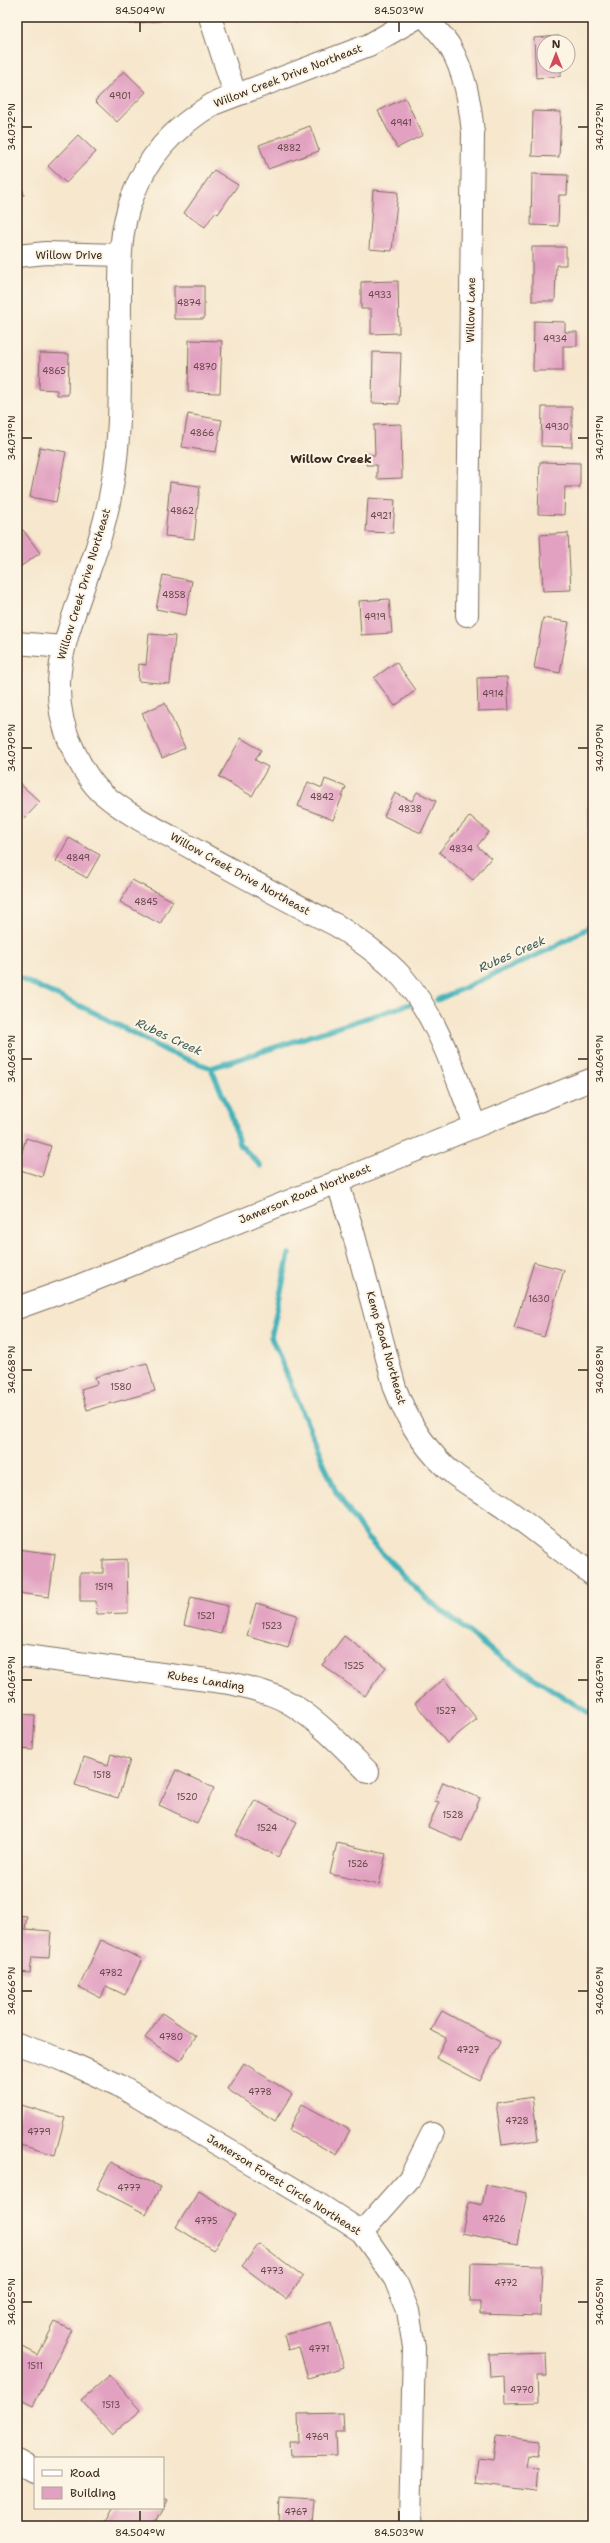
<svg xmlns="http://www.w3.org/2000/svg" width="610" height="2543" font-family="'Shantell Sans',sans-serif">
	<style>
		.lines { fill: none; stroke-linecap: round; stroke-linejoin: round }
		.stream { stroke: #42b2ba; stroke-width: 5.5 }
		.building { fill: #e2a1c1 }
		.minor-casing { stroke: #7c6c5b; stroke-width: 24 }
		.minor { stroke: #fff; stroke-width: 22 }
		.ticks { fill: none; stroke: #3b2a1e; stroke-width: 1.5 }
		.labels { text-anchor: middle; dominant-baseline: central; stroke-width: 4; stroke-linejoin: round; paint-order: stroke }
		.number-label { font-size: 9px; fill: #654847 }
		.street-label { font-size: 11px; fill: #3b2a1e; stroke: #fcf5e5 }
		.neighbourhood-label { font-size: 12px; font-weight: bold; fill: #3b2a1e; stroke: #fcf5e5 }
		.water-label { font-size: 12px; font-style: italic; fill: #3d5a55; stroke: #fcf5e5 }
		.neatline { fill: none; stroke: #3b2a1e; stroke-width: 1.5 }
		.ticks-label { font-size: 10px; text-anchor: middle; fill: #3b2a1e }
	</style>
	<rect width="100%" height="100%" fill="#fcf5e5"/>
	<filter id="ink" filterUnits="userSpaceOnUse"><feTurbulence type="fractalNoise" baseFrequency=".025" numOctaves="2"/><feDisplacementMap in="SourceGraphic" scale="8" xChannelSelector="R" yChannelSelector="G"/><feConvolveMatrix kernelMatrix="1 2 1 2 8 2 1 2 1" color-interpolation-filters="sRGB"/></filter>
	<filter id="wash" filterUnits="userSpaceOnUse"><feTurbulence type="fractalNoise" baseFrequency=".012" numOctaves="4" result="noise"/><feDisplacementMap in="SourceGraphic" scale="16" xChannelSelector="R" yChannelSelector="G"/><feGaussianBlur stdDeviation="0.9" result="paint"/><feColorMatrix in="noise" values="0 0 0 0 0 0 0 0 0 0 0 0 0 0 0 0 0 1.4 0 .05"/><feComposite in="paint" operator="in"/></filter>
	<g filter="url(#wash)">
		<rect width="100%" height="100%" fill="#f6e7cd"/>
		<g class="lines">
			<path class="stream" d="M17 977 95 1013 169 1052 211 1068 410 1004
				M437 1000 550 949 593 925
				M211 1068 232 1117 239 1144 261 1166
				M289 1254 271 1337 336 1492 367 1538 426 1598 492 1651 593 1716"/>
		</g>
		<g id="blocks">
			<path class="building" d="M129 17H160V21L130 24Z
				M293 17H314L295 23Z
				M559 36V42H544V66H561V76L536 78 534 38Z
				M124 71 146 92 117 122 95 101Z
				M405 98 423 135 397 148 378 111Z
				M533 111 561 112 559 157 532 156Z
				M310 126 319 151 268 169 259 145Z
				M78 135 96 152 66 183 48 166Z
				M17 167 24 195 17 197Z
				M214 170 238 185 218 214 215 212 205 227 184 213Z
				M532 174 568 175 567 195H559L558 226 531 225Z
				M373 190 398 192 392 251 369 249Z
				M532 247H566V265H556L555 301H532Z
				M398 281 399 333 371 334V309H361V282Z
				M174 286H204V319H174Z
				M534 321 565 322V332H577V346H563V371H533Z
				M189 340 222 341 220 393 188 392Z
				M373 352 401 353 399 404 372 403Z
				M40 353 69 354 68 395H57V390L39 389Z
				M542 407H572V447L541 446Z
				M188 414 222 420 216 452 182 447Z
				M401 424 402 478 377 479V465H366V455H375L374 425Z
				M40 447 66 452 56 502 30 497Z
				M540 462 580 463V487H565L564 515 538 514Z
				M170 482 200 486 194 539 165 536Z
				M368 498 395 500 393 533 366 532Z
				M23 530 40 553 17 569V535Z
				M568 533 571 590 543 591 540 535Z
				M163 575 192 581 186 615 156 609Z
				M389 599 392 633 361 635 359 601Z
				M543 618 569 622 560 673 534 668Z
				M149 634 175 636 170 684 138 681 139 664 146 665Z
				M396 662 416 690 395 706 374 678Z
				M507 677 509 710 478 711 477 678Z
				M165 703 185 748 162 758 142 713Z
				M241 738 261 750 255 760 268 767 252 796 219 777Z
				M325 779 346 787 333 820 298 806 308 782 322 788Z
				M17 781 40 802 23 820 17 815Z
				M417 792 436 801 421 833 384 816 395 793 412 801Z
				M588 806H593V845H588Z
				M470 816 489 832 477 846 491 858 473 880 439 852Z
				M69 838 100 855 87 878 56 861Z
				M132 880 173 901 160 924 120 902Z
				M26 1138 51 1146 42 1177 17 1169Z
				M534 1262 564 1270 544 1337 514 1328Z
				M147 1363 155 1391 87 1410 81 1389 97 1384 95 1377Z
				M17 1549 55 1554 49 1597 17 1593Z
				M127 1559 128 1613 97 1614 96 1601H80V1573H103V1560Z
				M191 1597 228 1606 221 1634 184 1625Z
				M256 1603 297 1615 288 1648 247 1636Z
				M344 1636 386 1667 365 1696 322 1665Z
				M444 1679 477 1719 447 1743 415 1703Z
				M17 1714 35 1715 33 1750 17 1749Z
				M111 1754 130 1760 118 1798 75 1785 84 1757 108 1765Z
				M176 1770 214 1788 197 1823 159 1805Z
				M443 1782 480 1798 462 1841 428 1827 439 1802 435 1801Z
				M255 1800 297 1822 278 1857 236 1835Z
				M337 1843 386 1854 379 1885 330 1874Z
				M17 1915 27 1916 25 1929 51 1931 49 1958 32 1957 30 1973 17 1972Z
				M101 1940 142 1959 125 1995 106 1986 101 1998 79 1987Z
				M442 2011 500 2042 480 2081 436 2058 446 2038 431 2030Z
				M162 2013 196 2036 180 2061 145 2038Z
				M244 2063 292 2094 275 2121 227 2089Z
				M532 2097 538 2140 502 2145 496 2103Z
				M302 2104 350 2130 337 2155 289 2130Z
				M21 2105 65 2118 55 2155 17 2144V2120Z
				M111 2162 160 2187 146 2214 97 2189Z
				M486 2185 527 2193 517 2244 462 2233 469 2202 482 2205Z
				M199 2191 236 2214 213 2250 176 2227Z
				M259 2244 303 2277 286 2299 242 2266Z
				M471 2263 542 2265 540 2316 480 2314V2302H470Z
				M55 2322 72 2330 33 2405 17 2397 19 2378 17 2377V2344L38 2355Z
				M331 2322 344 2367 308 2378 299 2347 288 2350 284 2335Z
				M546 2352 547 2376H537L538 2403 506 2404 505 2376 490 2377 489 2354Z
				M110 2375 141 2410 112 2435 81 2400Z
				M343 2413 344 2433H336L337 2455 290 2456 289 2442H299L298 2414Z
				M496 2436 540 2441 538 2456 528 2455 526 2467 538 2468 536 2491 475 2483 478 2458 493 2460Z
				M280 2497 314 2499 312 2526H279Z
				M163 2498 167 2500 163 2507Z
				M113 2508H163L154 2524 158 2526H110L105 2523Z"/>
		</g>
	</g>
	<g filter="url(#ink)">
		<use href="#blocks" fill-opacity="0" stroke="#7c6c5b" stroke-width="1"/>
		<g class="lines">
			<g class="minor-casing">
				<path id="minor" d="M210 17 235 94
					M418 17 369 45 213 104C176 126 147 156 132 198 119 231 120 268 120 303 119 364 123 426 112 486 107 518 97 549 86 579 66 638 43 690 74 751 80 764 91 783 102 793 130 817 165 833 197 851 243 876 289 902 336 925 360 941 384 957 403 978 439 1020 455 1075 475 1125
					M425 17C433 26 442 35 449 45 465 72 470 103 473 133L467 615
					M17 256 46 253 120 255
					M17 643 63 647
					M337 1181 352 1228 395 1388C407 1420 427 1453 455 1475 471 1487 489 1497 506 1509 535 1530 564 1553 593 1575
					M17 1308 81 1285 593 1079
					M17 1655 230 1683C250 1688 273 1693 291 1704 320 1722 344 1748 368 1772
					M17 2044 66 2061 118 2085 309 2198 362 2232 395 2279 408 2311 414 2347 410 2526
					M362 2232 410 2178 432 2134
					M17 2461 35 2471"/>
			</g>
			<use href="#minor" class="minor"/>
		</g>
	</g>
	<path class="ticks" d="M140 22V32M399 22V32M22 127H32M578 127H588M22 438H32M578 438H588M22 748H32M578 748H588M22 1059H32M578 1059H588M22 1370H32M578 1370H588M22 1680H32M578 1680H588M22 1991H32M578 1991H588M22 2302H32M578 2302H588M140 2511V2521M399 2511V2521"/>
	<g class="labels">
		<g class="number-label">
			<text x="120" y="96">4901</text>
			<text x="401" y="123">4941</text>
			<text x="289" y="148">4882</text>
			<text x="380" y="295">4933</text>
			<text x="189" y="303">4874</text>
			<text x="555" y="339">4934</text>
			<text x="205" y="367">4870</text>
			<text x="54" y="371">4865</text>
			<text x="557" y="427">4930</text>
			<text x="202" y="433">4866</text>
			<text x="182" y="511">4862</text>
			<text x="381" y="516">4921</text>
			<text x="174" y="595">4858</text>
			<text x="375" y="617">4919</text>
			<text x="493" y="694">4914</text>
			<text x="322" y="797">4842</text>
			<text x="410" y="809">4838</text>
			<text x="461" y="849">4834</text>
			<text x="78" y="858">4849</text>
			<text x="146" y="902">4845</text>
			<text x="539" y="1299">1630</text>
			<text x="121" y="1387">1580</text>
			<text x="104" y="1587">1519</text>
			<text x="206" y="1616">1521</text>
			<text x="272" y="1626">1523</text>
			<text x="354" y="1666">1525</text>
			<text x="446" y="1711">1527</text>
			<text x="102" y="1775">1518</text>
			<text x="187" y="1797">1520</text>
			<text x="453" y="1815">1528</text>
			<text x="267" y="1828">1524</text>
			<text x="358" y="1864">1526</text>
			<text x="111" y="1973">4782</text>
			<text x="171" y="2037">4780</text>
			<text x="468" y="2050">4727</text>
			<text x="260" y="2092">4778</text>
			<text x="517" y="2121">4728</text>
			<text x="39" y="2132">4779</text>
			<text x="129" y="2188">4777</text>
			<text x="494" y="2219">4726</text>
			<text x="206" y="2221">4775</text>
			<text x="272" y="2271">4773</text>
			<text x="506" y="2283">4772</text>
			<text x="319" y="2349">4771</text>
			<text x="35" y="2366">1511</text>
			<text x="522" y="2390">4770</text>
			<text x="111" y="2405">1513</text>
			<text x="317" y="2437">4769</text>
			<text x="296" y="2512">4767</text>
		</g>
		<g class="street-label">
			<text transform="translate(288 76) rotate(-21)">Willow Creek Drive Northeast</text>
			<text x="69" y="255">Willow Drive</text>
			<text transform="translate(471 310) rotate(-89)">Willow Lane</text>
			<text transform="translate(84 584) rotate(-73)">Willow Creek Drive Northeast</text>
			<text transform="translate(240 874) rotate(29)">Willow Creek Drive Northeast</text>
			<text transform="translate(305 1194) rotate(-22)">Jamerson Road Northeast</text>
			<text transform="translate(386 1348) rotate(74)">Kemp Road Northeast</text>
			<text transform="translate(206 1681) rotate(9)">Rubes Landing</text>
			<text transform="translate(284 2185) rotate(32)">Jamerson Forest Circle Northeast</text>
		</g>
		<g class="neighbourhood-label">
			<text x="331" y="459">Willow Creek</text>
		</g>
		<g class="water-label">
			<text transform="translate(512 954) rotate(-24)">Rubes Creek</text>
			<text transform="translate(169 1037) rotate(25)">Rubes Creek</text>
		</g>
	</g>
	<rect width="610" height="2543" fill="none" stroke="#fcf5e5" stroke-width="44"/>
	<rect x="34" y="2457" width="130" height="52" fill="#fcf5e5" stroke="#afa495"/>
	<rect x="42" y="2470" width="20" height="6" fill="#ffffff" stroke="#afa495"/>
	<text x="70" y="2477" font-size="12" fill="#3b2a1e">Road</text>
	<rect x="42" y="2487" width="20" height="12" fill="#e2a1c1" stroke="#afa495"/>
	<text x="70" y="2497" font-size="12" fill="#3b2a1e">Building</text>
	<g transform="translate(556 54)"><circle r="19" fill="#fcf5e5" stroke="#afa495"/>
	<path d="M0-3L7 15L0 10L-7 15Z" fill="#d1495b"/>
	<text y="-6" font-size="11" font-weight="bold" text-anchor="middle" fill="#3b2a1e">N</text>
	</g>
	<rect x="22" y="22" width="566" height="2499" class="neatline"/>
	<g class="ticks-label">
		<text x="140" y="14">84.504°W</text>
		<text x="399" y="14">84.503°W</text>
		<text transform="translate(11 127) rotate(-90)" y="4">34.072°N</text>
		<text transform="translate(599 127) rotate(-90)" y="4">34.072°N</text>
		<text transform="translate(11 438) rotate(-90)" y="4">34.071°N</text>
		<text transform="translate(599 438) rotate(-90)" y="4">34.071°N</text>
		<text transform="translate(11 748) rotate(-90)" y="4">34.070°N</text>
		<text transform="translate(599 748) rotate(-90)" y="4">34.070°N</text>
		<text transform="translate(11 1059) rotate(-90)" y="4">34.069°N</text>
		<text transform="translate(599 1059) rotate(-90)" y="4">34.069°N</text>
		<text transform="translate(11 1370) rotate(-90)" y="4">34.068°N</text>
		<text transform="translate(599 1370) rotate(-90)" y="4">34.068°N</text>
		<text transform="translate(11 1680) rotate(-90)" y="4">34.067°N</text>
		<text transform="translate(599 1680) rotate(-90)" y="4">34.067°N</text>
		<text transform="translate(11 1991) rotate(-90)" y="4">34.066°N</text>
		<text transform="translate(599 1991) rotate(-90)" y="4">34.066°N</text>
		<text transform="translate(11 2302) rotate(-90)" y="4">34.065°N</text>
		<text transform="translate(599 2302) rotate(-90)" y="4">34.065°N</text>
		<text x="140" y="2536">84.504°W</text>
		<text x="399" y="2536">84.503°W</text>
	</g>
</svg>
